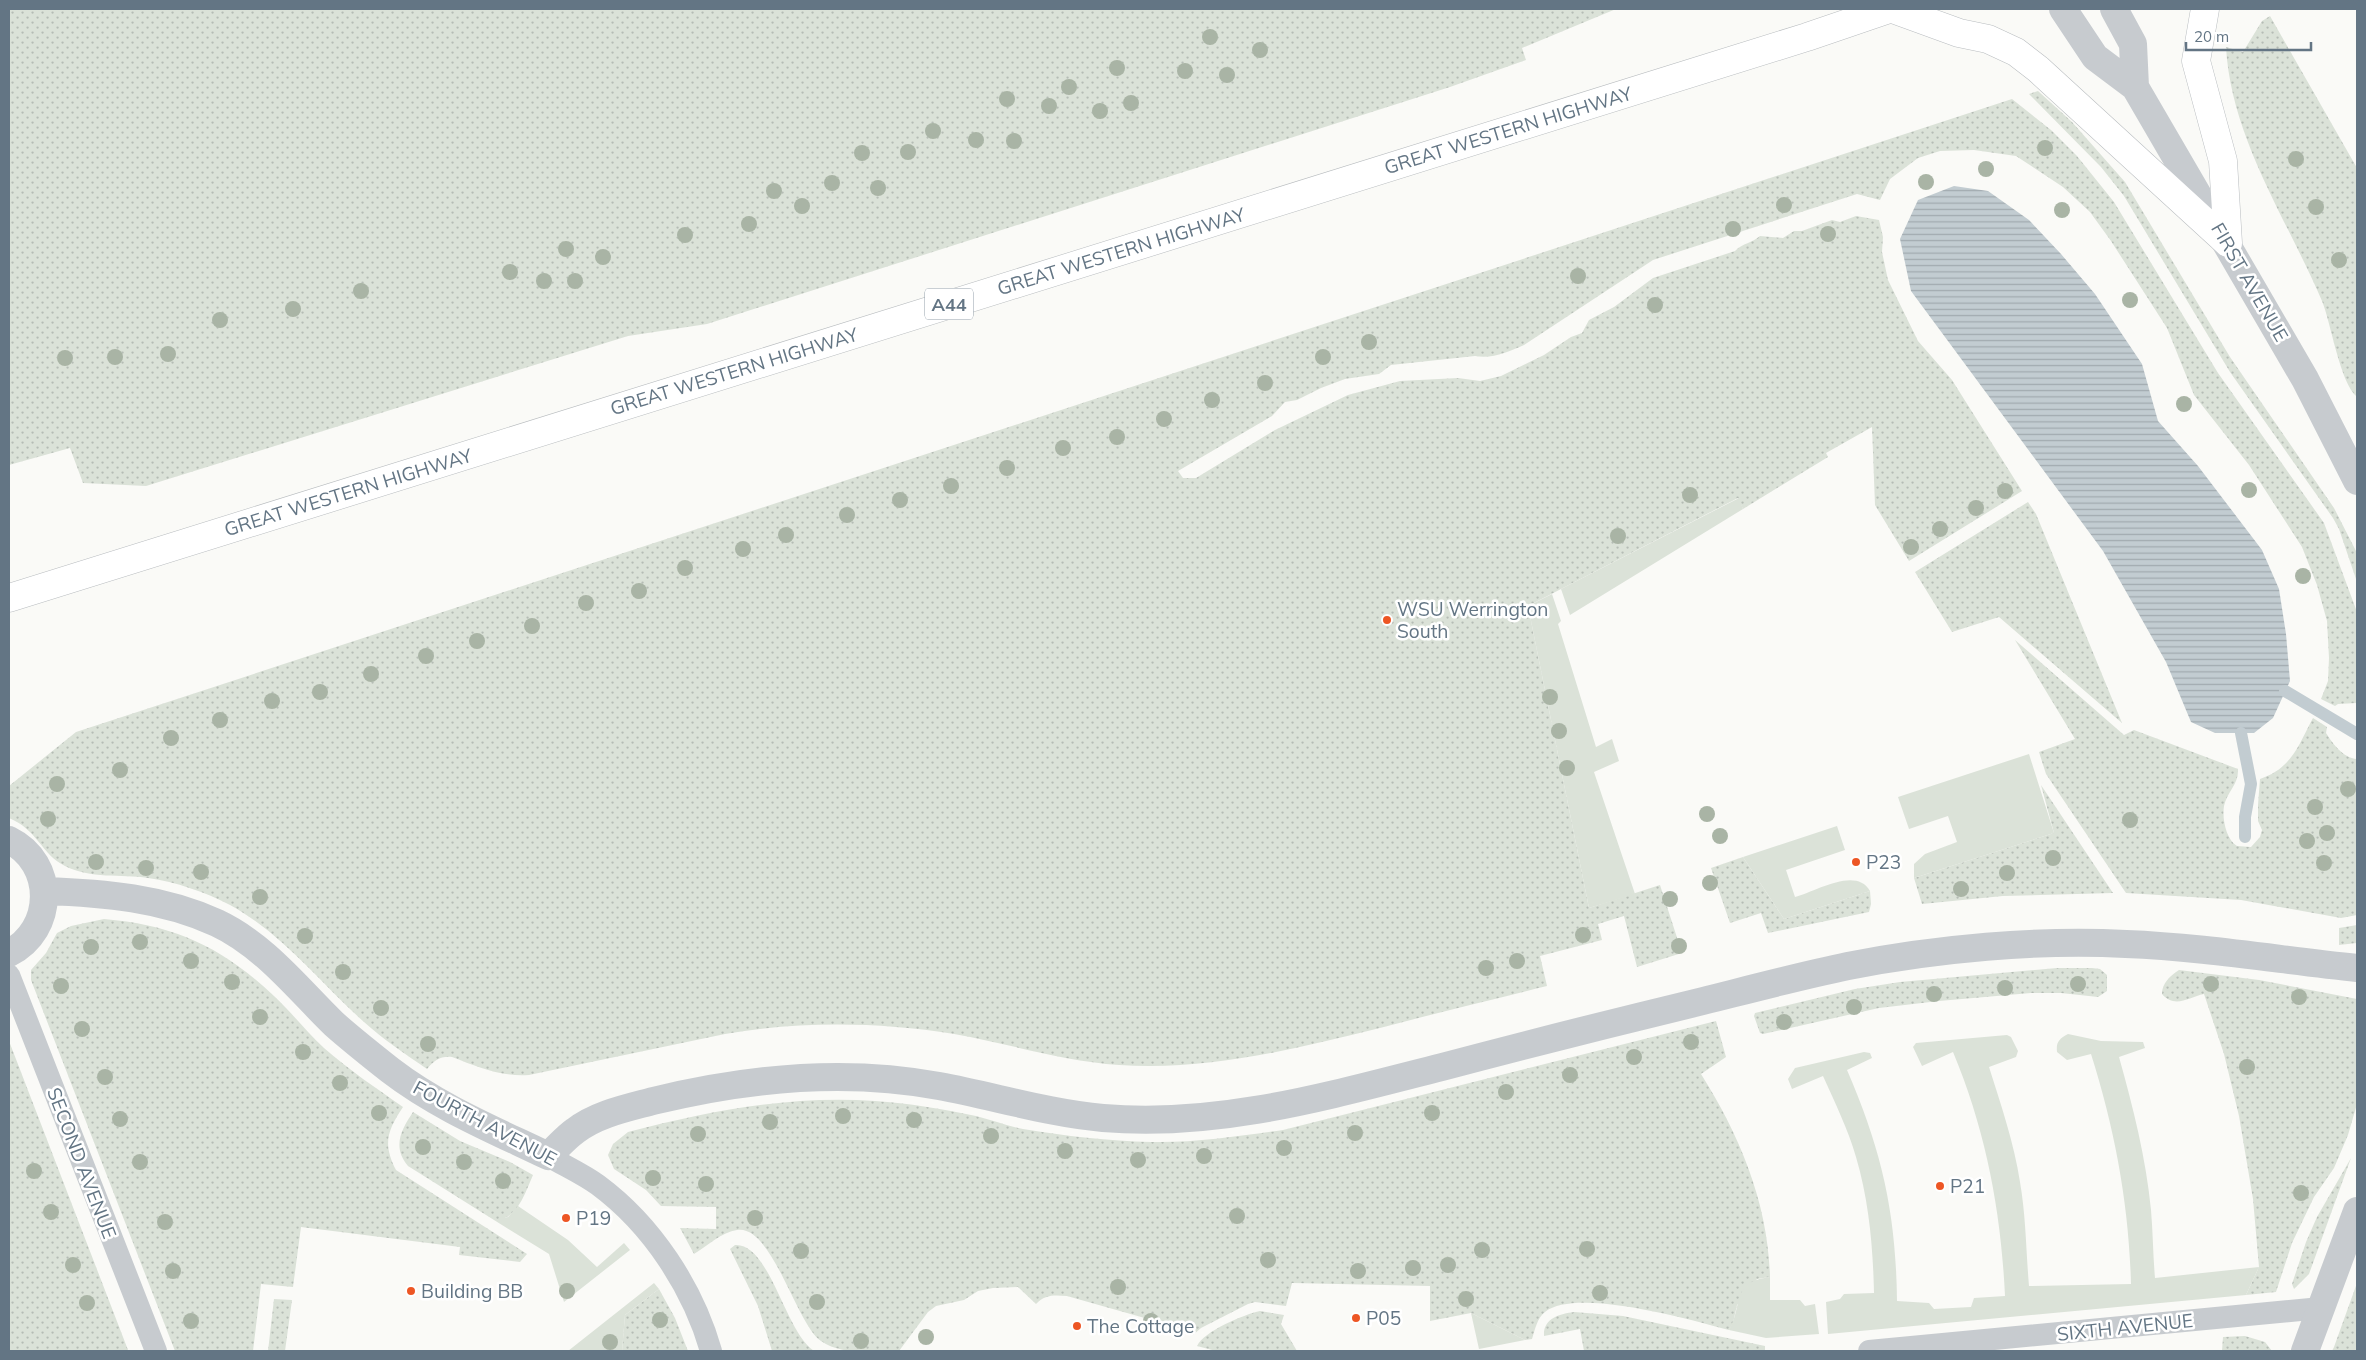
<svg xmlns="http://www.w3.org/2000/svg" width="2366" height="1360" font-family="Mulish,sans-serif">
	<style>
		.grass { fill: url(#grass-dots) }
		.green { fill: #dbe2d8 }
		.water { fill: url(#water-rules) }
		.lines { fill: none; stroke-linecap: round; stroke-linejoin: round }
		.stream { stroke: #c2ccd1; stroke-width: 12 }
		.highway-casing { stroke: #b9bdc0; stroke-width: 29 }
		.lane { stroke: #c7cbcf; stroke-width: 22 }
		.street { stroke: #c7cbcf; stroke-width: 28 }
		.highway { stroke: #fff; stroke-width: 28 }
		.tree { fill: #a9b4a5 }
		.poi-dot { fill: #ed5624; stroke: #fff; stroke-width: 2 }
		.labels { text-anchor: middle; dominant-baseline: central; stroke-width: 5; stroke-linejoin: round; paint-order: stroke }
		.shield { fill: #fff; stroke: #929ea9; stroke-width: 1 }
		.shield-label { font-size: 18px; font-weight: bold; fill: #637584 }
		.street-label { font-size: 19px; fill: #637584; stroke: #fff }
		.poi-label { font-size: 19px; fill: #637584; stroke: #fff; text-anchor: start }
	</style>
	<defs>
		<pattern id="grass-dots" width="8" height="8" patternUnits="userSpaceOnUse" patternTransform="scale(1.25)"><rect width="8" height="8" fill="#dbe2d8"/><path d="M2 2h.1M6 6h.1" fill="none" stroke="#b5bcb5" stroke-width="1.8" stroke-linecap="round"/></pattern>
		<pattern id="water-rules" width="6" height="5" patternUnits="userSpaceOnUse" patternTransform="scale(1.25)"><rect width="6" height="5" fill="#c2ccd1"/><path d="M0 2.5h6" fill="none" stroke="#a1aaaf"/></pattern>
	</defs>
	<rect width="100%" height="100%" fill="#fafaf7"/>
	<path class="grass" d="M9 9H1616L1522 48 1526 60 1450 87 707 324 628 336 146 486 83 483 70 448 9 465Z
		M2270 16 2357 168V397C2340 383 2331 323 2322 301 2287 219 2231 138 2226 47L2243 52 2262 21Z
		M2038 91 2072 122 2125 182 2230 357 2334 508 2357 553V582L2339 529 2333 518 2230 372 2124 196 2101 167 2029 94Z
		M2012 99 2051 130 2077 156 2114 202 2218 373 2324 523 2357 612V703L2338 704 2335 706 2321 699 2328 681 2329 658 2327 621 2317 585 2302 547 2249 465 2194 395 2167 328 2111 241 2090 212 2063 187 2016 156 1974 150 1940 151 1918 158 1890 179 1880 200 1857 194 1653 260 1524 345C1508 352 1493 359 1475 356L1391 365 1379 374 1345 379 1321 388 1297 400 1285 402 1272 416 1178 471 1183 478H1196L1275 430 1348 395 1400 381 1458 378 1480 381 1501 376 1544 355 1571 337 1582 333 1589 320 1614 307 1653 278 1735 251C1743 243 1752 243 1760 236L1783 238 1794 231H1802L1832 220 1840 222 1856 216 1879 220 1883 237 1882 252 1888 280 1918 341 1952 380 2022 491 1909 561 1875 505 1872 427 1826 453 1828 457 1743 509 1738 498 1528 606 1589 908 1660 885 1682 953 1637 967 1624 916 1598 924 1602 940 1540 956 1547 986C1491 1000 1436 1013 1380 1028 1294 1049 1209 1071 1119 1065 1063 1061 1010 1044 954 1034 878 1022 801 1021 725 1034L529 1075C501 1077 478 1067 452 1057 440 1056 435 1060 427 1069 405 1054 383 1039 364 1022 319 982 283 934 230 905 205 892 176 882 148 878 121 874 90 879 65 866 41 854 38 830 9 818V786L76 732Z
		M2028 502 2036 514 2122 723 1999 617 1952 632 1915 572Z
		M2015 640 2124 735 2134 730 2238 769C2239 784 2227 792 2224 806 2222 819 2226 839 2237 846L2251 847 2260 837 2262 830 2258 821V805L2260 779C2292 768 2298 746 2313 718L2327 727 2326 733C2333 744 2343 758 2357 759V915L2341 918 2241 900 2126 893 2046 774 2039 752 2075 739Z
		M2041 785 2113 893 2003 896 1922 904 1914 878 2054 833Z
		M1743 857 1784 919 1870 891 1871 904 1869 912 1768 933 1761 913 1730 923 1711 868Z
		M104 919C175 925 222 947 274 996 291 1012 306 1031 324 1048 349 1070 376 1088 403 1107 388 1130 382 1143 396 1170L527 1254 520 1262 459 1255 460 1247 301 1227 293 1287 261 1284 253 1351H175L31 980V970L46 953 57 933 71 926Z
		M2357 925V943L2339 945V928Z
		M2057 968H2092L2100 969 2107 975V991L2098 997 2061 993H2031L1939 1001 1879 1008 1763 1034 1760 1033 1754 1016 1755 1013 1855 989 1900 982Z
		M2179 970 2259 980 2357 999V1104L2348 1135 2334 1168 2314 1197 2292 1243 2276 1292 2246 1295 2259 1267 2253 1199 2239 1116 2224 1054 2204 994C2189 997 2175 1009 2162 994 2162 983 2170 976 2179 970Z
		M1716 1021 1726 1057 1701 1074C1740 1136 1768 1203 1770 1277L1757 1279 1737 1305 1733 1323 1729 1330C1690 1320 1577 1287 1545 1312 1537 1318 1535 1330 1532 1339L1525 1340 1471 1313 1430 1321V1286L1292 1283 1286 1306 1255 1302 1248 1304 1201 1328 1193 1335 1187 1330 1067 1296C1055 1295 1045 1294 1036 1304L1018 1287 993 1288 978 1291 964 1300 936 1306 928 1312 899 1351C874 1351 842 1356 821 1341 796 1324 772 1224 737 1230 722 1232 707 1246 694 1254L680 1228 716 1229V1207L661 1206 646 1190 614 1169 608 1155 613 1144 628 1132C709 1111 791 1095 875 1101 908 1103 943 1109 976 1116 992 1120 1007 1126 1023 1129 1065 1136 1109 1141 1151 1142 1195 1143 1240 1136 1283 1130Z
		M9 1041 128 1350 126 1351H9Z
		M413 1112 460 1141 510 1162 533 1175C525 1193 517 1221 494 1220L408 1166C392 1147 401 1130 413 1112Z
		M2351 1158 2309 1274 2294 1289 2292 1284 2306 1242 2317 1217Z
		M735 1245C770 1243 785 1332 814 1351H772L758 1306 730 1249Z
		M2357 1283V1351H2332L2334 1347Z
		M659 1289 675 1318 688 1351H622L625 1315Z
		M274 1299 292 1300 285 1351H268Z
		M1260 1311 1284 1315 1281 1324 1297 1351H1216L1197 1346C1204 1331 1245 1314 1260 1311Z
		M1574 1312 1623 1316 1765 1346V1351H1584L1580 1329 1544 1336C1543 1318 1560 1314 1574 1312Z
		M2245 1336 2265 1342 2272 1351H2222L2223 1337Z"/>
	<path class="green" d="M1739 498 1743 509 1570 615 1561 589Z
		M1552 594 1561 621 1558 624 1596 747 1612 739 1619 761 1594 772 1635 894 1589 908 1528 606Z
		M2029 754 2054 833 1914 878V864L1925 854 1957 842 1948 816 1909 829 1898 797Z
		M1837 826 1845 850 1786 870 1795 897C1815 892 1856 866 1870 891L1784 919 1743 857Z
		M2068 1034 2101 1041 2143 1042 2145 1048 2119 1057C2133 1107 2146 1158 2151 1210 2153 1233 2153 1256 2155 1278L2259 1267 2246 1295 1828 1334 1826 1302 1840 1299 1844 1294 1874 1293C1873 1247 1869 1201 1856 1157 1848 1129 1835 1103 1823 1076L1792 1089 1788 1079 1795 1068 1864 1052 1870 1053 1872 1058 1847 1070C1882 1151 1896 1213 1897 1301L1929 1303 1934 1309 1971 1307 1974 1298 2005 1296C2001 1211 1986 1131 1953 1052L1922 1066 1913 1047 1916 1043 2007 1035 2011 1037 2018 1051 2016 1057 1989 1067C2001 1105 2014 1143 2020 1182 2026 1217 2026 1251 2029 1286L2131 1284C2129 1205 2115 1130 2091 1054L2067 1060 2057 1052C2056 1042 2059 1039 2068 1034Z
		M518 1206 568 1240 597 1267 624 1243 630 1250 564 1302 549 1254 494 1220 508 1217Z
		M1770 1277V1300H1800L1805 1306 1815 1304 1819 1334 1766 1338 1729 1330C1744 1304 1730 1282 1770 1277Z
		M654 1283 659 1289 625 1315 622 1351H568Z
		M1471 1313 1525 1340 1479 1349Z"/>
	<path class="water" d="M1954 186 1988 191 2029 220 2061 254 2095 294 2142 364 2158 421 2198 466 2262 550 2279 589 2286 634 2290 681 2273 718 2254 733H2215L2191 722 2166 662 2103 551 1911 291 1900 239 1918 200Z"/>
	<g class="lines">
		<path class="stream" d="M2285 691 2357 734
			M2241 733 2251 784 2245 817V837"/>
		<g class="highway-casing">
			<path id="highway" d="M1893 9 1959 33 1988 39 2016 52 2038 69 2228 243
				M2205 9 2196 61 2223 161 2228 243
				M9 598 1807 37 1889 9"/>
		</g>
		<path class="lane" d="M9 975 156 1351
			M548 1156C565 1166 583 1174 598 1185 652 1225 693 1288 711 1351
			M1869 1351 2321 1308"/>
		<path class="street" d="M2063 9 2095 57 2135 87 2305 379 2357 481
			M2114 9 2133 44 2135 87
			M9 840C56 863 55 930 9 953
			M44 891C104 893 163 898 217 923 264 945 298 989 334 1024 352 1040 371 1055 390 1070 438 1107 494 1130 548 1156 557 1148 565 1138 575 1131 597 1114 627 1108 653 1101 747 1078 843 1068 939 1086 994 1096 1047 1113 1103 1118 1219 1128 1331 1095 1442 1067 1529 1044 1616 1022 1703 1001 1751 989 1800 976 1848 966 1934 949 2039 939 2126 944 2203 947 2280 960 2357 968
			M2305 1351 2357 1211"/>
		<use href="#highway" class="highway"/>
	</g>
	<g class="tree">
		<circle cx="1210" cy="37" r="8"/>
		<circle cx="1260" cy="50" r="8"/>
		<circle cx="1117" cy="68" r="8"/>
		<circle cx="1185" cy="71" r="8"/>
		<circle cx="1227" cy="75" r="8"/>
		<circle cx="1069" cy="87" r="8"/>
		<circle cx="1007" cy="99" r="8"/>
		<circle cx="1131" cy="103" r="8"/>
		<circle cx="1049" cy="106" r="8"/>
		<circle cx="1100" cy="111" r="8"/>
		<circle cx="933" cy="131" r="8"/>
		<circle cx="976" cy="140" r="8"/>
		<circle cx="1014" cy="141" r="8"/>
		<circle cx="2045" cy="148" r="8"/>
		<circle cx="908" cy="152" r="8"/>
		<circle cx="862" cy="153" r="8"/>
		<circle cx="2296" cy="159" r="8"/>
		<circle cx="1986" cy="169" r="8"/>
		<circle cx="1926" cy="182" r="8"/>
		<circle cx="832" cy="183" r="8"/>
		<circle cx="878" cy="188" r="8"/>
		<circle cx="774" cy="191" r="8"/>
		<circle cx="1784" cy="205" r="8"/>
		<circle cx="802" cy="206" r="8"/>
		<circle cx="2316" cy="207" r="8"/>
		<circle cx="2062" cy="210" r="8"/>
		<circle cx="749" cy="224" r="8"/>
		<circle cx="1733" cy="229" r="8"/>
		<circle cx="1828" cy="234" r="8"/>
		<circle cx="685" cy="235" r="8"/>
		<circle cx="566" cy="249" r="8"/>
		<circle cx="603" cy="257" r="8"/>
		<circle cx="2339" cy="260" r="8"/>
		<circle cx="510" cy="272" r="8"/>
		<circle cx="1578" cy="276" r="8"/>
		<circle cx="544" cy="281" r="8"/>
		<circle cx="575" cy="281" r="8"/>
		<circle cx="361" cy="291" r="8"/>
		<circle cx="2130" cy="300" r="8"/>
		<circle cx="1655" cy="305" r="8"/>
		<circle cx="293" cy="309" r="8"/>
		<circle cx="220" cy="320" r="8"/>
		<circle cx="1369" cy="342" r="8"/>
		<circle cx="168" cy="354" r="8"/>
		<circle cx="115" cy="357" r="8"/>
		<circle cx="1323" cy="357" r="8"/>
		<circle cx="65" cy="358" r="8"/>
		<circle cx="1265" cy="383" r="8"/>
		<circle cx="1212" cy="400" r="8"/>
		<circle cx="2184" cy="404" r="8"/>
		<circle cx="1164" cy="419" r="8"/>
		<circle cx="1117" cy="437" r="8"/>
		<circle cx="1063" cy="448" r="8"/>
		<circle cx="1007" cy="468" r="8"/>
		<circle cx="951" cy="486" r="8"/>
		<circle cx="2249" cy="490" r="8"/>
		<circle cx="2005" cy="491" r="8"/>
		<circle cx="1690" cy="495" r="8"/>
		<circle cx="900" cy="500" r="8"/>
		<circle cx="1976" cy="508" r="8"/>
		<circle cx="847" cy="515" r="8"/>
		<circle cx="1940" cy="529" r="8"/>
		<circle cx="786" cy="535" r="8"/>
		<circle cx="1618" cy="536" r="8"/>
		<circle cx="1911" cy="547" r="8"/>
		<circle cx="743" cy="549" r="8"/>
		<circle cx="685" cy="568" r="8"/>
		<circle cx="2303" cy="576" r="8"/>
		<circle cx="639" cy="591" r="8"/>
		<circle cx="586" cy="603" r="8"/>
		<circle cx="532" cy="626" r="8"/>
		<circle cx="477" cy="641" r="8"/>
		<circle cx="426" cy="656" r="8"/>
		<circle cx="371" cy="674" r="8"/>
		<circle cx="320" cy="692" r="8"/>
		<circle cx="1550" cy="697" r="8"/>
		<circle cx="272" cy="701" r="8"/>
		<circle cx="220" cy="720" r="8"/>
		<circle cx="1559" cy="731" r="8"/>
		<circle cx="171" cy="738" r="8"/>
		<circle cx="1567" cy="768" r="8"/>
		<circle cx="120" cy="770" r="8"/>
		<circle cx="57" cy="784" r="8"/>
		<circle cx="2348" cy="789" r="8"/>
		<circle cx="2315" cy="807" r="8"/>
		<circle cx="1707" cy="814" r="8"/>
		<circle cx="48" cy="819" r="8"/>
		<circle cx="2130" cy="820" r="8"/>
		<circle cx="2327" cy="833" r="8"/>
		<circle cx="1720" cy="836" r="8"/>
		<circle cx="2307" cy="841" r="8"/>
		<circle cx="2053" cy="858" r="8"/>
		<circle cx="96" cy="862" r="8"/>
		<circle cx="2324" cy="863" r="8"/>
		<circle cx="146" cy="868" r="8"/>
		<circle cx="201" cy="872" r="8"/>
		<circle cx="2007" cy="873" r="8"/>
		<circle cx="1710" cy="883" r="8"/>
		<circle cx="1961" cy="889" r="8"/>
		<circle cx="260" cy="897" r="8"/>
		<circle cx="1670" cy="899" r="8"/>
		<circle cx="1583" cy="935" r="8"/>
		<circle cx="305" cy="936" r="8"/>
		<circle cx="140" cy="942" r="8"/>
		<circle cx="1679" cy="946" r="8"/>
		<circle cx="91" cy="947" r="8"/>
		<circle cx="191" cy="961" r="8"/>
		<circle cx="1517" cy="961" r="8"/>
		<circle cx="1486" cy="968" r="8"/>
		<circle cx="343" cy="972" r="8"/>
		<circle cx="232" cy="982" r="8"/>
		<circle cx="2078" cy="984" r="8"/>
		<circle cx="2211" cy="984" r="8"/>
		<circle cx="61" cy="986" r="8"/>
		<circle cx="2005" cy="988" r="8"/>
		<circle cx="1934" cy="994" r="8"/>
		<circle cx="2299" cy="997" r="8"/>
		<circle cx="1854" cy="1007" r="8"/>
		<circle cx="381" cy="1008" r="8"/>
		<circle cx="260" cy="1017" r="8"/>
		<circle cx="1784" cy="1022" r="8"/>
		<circle cx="82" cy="1029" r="8"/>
		<circle cx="1691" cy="1042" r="8"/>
		<circle cx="428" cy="1044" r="8"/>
		<circle cx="303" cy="1052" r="8"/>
		<circle cx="1634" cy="1057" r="8"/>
		<circle cx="2247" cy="1067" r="8"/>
		<circle cx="1570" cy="1075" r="8"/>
		<circle cx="105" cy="1077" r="8"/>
		<circle cx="340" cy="1083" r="8"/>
		<circle cx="1506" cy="1092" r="8"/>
		<circle cx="379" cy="1113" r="8"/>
		<circle cx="1432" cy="1113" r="8"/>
		<circle cx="843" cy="1116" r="8"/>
		<circle cx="120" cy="1119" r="8"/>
		<circle cx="914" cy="1120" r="8"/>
		<circle cx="770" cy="1122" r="8"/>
		<circle cx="1355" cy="1133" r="8"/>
		<circle cx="698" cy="1134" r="8"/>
		<circle cx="991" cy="1136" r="8"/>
		<circle cx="423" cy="1147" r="8"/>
		<circle cx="1284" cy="1148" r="8"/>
		<circle cx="1065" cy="1151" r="8"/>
		<circle cx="1204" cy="1156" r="8"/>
		<circle cx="1138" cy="1160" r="8"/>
		<circle cx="140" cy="1162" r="8"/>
		<circle cx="464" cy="1162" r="8"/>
		<circle cx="34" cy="1171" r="8"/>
		<circle cx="653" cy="1178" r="8"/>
		<circle cx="503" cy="1181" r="8"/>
		<circle cx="706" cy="1184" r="8"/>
		<circle cx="2301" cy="1193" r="8"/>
		<circle cx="51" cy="1212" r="8"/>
		<circle cx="1237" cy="1216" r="8"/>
		<circle cx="755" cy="1218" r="8"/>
		<circle cx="165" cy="1222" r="8"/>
		<circle cx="1587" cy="1249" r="8"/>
		<circle cx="1482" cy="1250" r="8"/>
		<circle cx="801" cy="1251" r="8"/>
		<circle cx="1268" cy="1260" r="8"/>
		<circle cx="73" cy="1265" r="8"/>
		<circle cx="1448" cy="1265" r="8"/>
		<circle cx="1413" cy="1268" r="8"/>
		<circle cx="173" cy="1271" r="8"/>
		<circle cx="1358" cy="1271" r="8"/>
		<circle cx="1118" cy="1287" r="8"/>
		<circle cx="567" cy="1291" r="8"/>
		<circle cx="1600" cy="1293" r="8"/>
		<circle cx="1466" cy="1299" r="8"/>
		<circle cx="817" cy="1302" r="8"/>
		<circle cx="87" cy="1303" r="8"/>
		<circle cx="660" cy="1320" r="8"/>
		<circle cx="191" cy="1321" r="8"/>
		<circle cx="1151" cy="1321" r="8"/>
		<circle cx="926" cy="1337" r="8"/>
		<circle cx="861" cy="1341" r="8"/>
		<circle cx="610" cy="1342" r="8"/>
	</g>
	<g class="poi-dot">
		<circle cx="1387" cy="620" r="5"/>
		<circle cx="1856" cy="862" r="5"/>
		<circle cx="1940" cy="1186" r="5"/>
		<circle cx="566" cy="1218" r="5"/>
		<circle cx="411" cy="1291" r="5"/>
		<circle cx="1356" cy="1318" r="5"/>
		<circle cx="1077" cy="1326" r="5"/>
	</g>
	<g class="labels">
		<rect class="shield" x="925" y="288.5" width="48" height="31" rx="4"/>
		<g class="shield-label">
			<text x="949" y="304">A44</text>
		</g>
		<g class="street-label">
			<text transform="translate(1508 130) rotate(-17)">GREAT WESTERN HIGHWAY</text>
			<text transform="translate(1121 251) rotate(-17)">GREAT WESTERN HIGHWAY</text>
			<text transform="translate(2250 282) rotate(60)">FIRST AVENUE</text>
			<text transform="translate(734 371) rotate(-17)">GREAT WESTERN HIGHWAY</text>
			<text transform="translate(348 492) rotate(-17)">GREAT WESTERN HIGHWAY</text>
			<text transform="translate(485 1123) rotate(28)">FOURTH AVENUE</text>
			<text transform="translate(82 1163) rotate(69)">SECOND AVENUE</text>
			<text transform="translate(2125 1327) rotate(-6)">SIXTH AVENUE</text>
		</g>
		<g class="poi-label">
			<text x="1397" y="609">WSU Werrington<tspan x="1397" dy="22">South</tspan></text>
			<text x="1866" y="862">P23</text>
			<text x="1950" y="1186">P21</text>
			<text x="576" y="1218">P19</text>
			<text x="421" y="1291">Building BB</text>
			<text x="1366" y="1318">P05</text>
			<text x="1087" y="1326">The Cottage</text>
		</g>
	</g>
	<rect width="2366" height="1360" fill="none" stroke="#637584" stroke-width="20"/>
	<path d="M2186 42v8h125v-8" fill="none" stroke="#637584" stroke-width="2.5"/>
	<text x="2194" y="42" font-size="15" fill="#637584" stroke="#ffffff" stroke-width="4" paint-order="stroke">20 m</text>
</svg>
